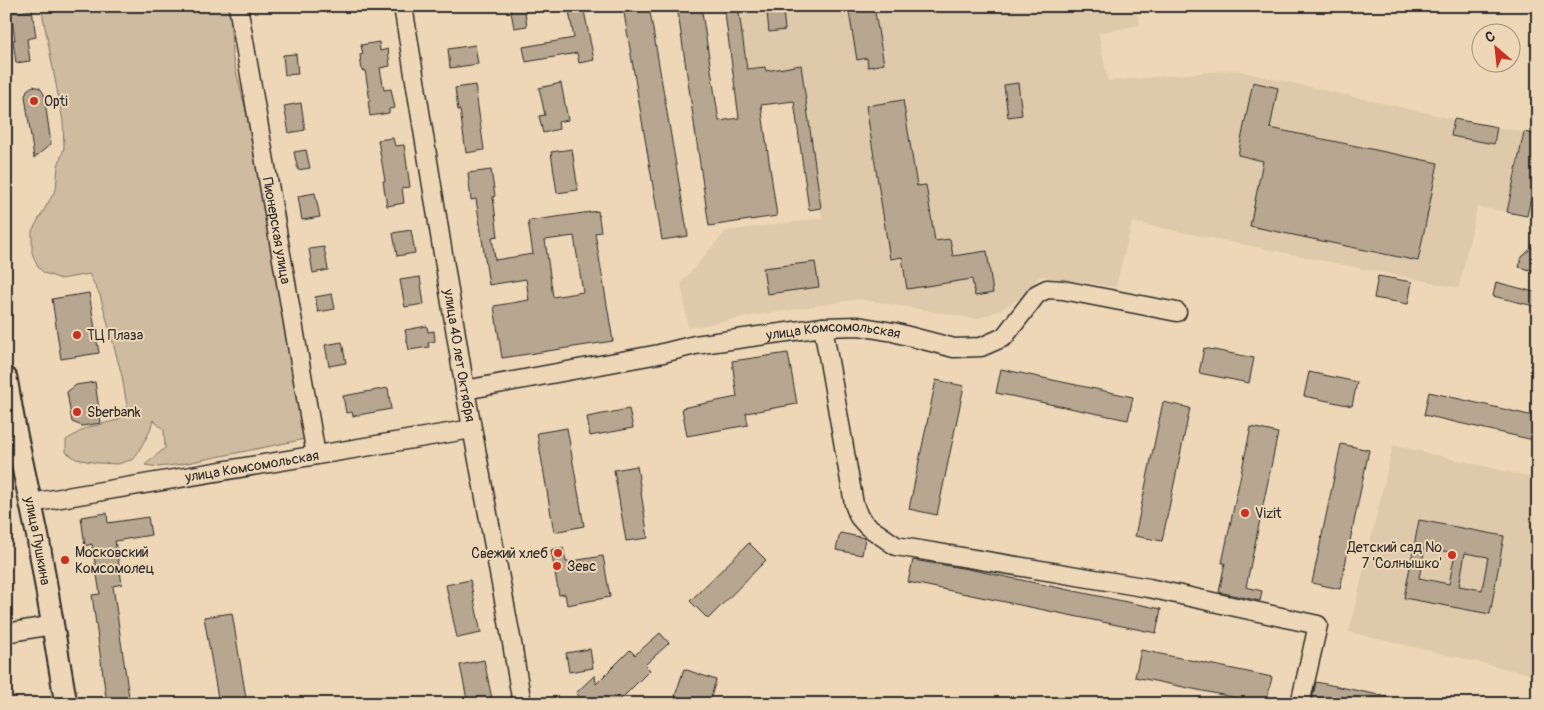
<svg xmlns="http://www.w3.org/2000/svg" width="1544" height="710" font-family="Pangolin,sans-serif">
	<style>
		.built { fill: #dec9ab }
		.green { fill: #cfbba0; stroke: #7d7366 }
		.building { fill: #b8a790; stroke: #2b2b2b; fill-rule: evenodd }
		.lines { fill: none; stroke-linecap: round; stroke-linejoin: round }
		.minor-casing { stroke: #2b2b2b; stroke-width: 21 }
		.major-casing { stroke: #2b2b2b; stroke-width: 25 }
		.minor { stroke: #eed7b7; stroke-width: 18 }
		.major { stroke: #eed7b7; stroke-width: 21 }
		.poi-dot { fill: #c8321e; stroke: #eed7b7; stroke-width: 2 }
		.labels { text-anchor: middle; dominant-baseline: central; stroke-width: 4; stroke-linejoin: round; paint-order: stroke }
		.poi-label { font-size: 14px; fill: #2b2b2b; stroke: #eed7b7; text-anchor: start }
		.street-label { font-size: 14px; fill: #2b2b2b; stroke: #eed7b7 }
	</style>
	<rect width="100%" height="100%" fill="#eed7b7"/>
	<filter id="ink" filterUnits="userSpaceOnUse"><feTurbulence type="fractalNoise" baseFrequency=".02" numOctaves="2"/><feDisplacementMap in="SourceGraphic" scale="10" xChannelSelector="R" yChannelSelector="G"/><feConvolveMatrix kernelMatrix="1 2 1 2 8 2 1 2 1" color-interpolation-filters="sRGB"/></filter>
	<g filter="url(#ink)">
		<path class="built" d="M738 6H1135L1140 25 1098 33 1108 81 1234 70 1454 119 1538 135V165L1507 212 1477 207 1459 288 1132 222 1116 287 1040 276 1025 295 1002 309 977 319 859 299 752 316 688 328 681 283 726 231 822 218 805 90 768 95 765 67 747 69Z
			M1393 445 1538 479V657L1533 675 1349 632Z"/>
		<path class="green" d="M41 6H230L232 55 246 111 310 438 182 464 159 467 145 465 165 448 164 430 153 420 149 433 134 459 118 464 98 463 76 459 66 452V440L86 428 118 420 127 406 122 376 100 295 89 274 61 279 44 273 38 267 32 253V231L56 189 58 166 64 148 63 121Z
			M6 50 11 77V161L9 173H6Z"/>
		<path class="building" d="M510 6H524L527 26 514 28Z
			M568 6H583L594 60 579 63 577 53 526 62 523 47 574 38Z
			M631 6H649L688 236 662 240 623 7Z
			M677 6H701L719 121 739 118 724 6H738L747 69 765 67 766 71 801 65 821 208 809 210 794 101 761 105 777 216 709 226Z
			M874 7 884 64 868 67 867 58 857 60 849 12Z
			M32 10 36 37 27 39 30 61 16 63 13 40H15L11 13Z
			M783 10 785 30 769 32 767 12Z
			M379 42 380 51 388 49 390 66 380 68 384 90 391 89 395 108 389 109V113L370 116 368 101H370L365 70 362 71 360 55 363 54 361 45Z
			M475 45 478 64 450 68 448 49Z
			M296 54 298 74 285 75 283 55Z
			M1253 82 1278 88 1270 128 1438 163 1418 261 1250 226 1263 161 1238 155Z
			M561 83 568 120 558 122 559 129 543 133 539 116 545 115 539 88Z
			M1018 83 1022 115 1008 117 1004 85Z
			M475 85 484 150 466 153 460 110H458L455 88Z
			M33 86 40 88 44 94 51 144 34 158 25 96 27 90Z
			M903 100 917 186 926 185 935 241 950 239 953 256 987 251 993 293 975 296 972 279 907 289 902 257 890 259 866 106Z
			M301 103 305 130 289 133 284 106Z
			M1454 119 1497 127 1494 144 1451 136Z
			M1524 132 1538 135V165L1527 216 1507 212Z
			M393 138 395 146 404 145 410 187 402 188 404 203 387 206 383 181H385L378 140Z
			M572 149 578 190 557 193 551 152Z
			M306 150 310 168 298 170 294 152Z
			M491 170 495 196 493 197 498 236 492 237 495 260 533 254 528 221 598 211 601 232 595 233 613 341 502 358 494 306 529 300 526 279 489 285 476 199 471 200 468 173ZM574 236 583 292 553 297 545 240Z
			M315 193 320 217 302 220 298 196Z
			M411 230 415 253 397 256 393 233Z
			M1538 242V272L1519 267 1522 257Z
			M324 247 328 270 313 273 309 249Z
			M815 262 819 287 767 294 763 268Z
			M1378 276 1412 282 1408 304 1374 298Z
			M420 277 424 304 405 307 400 280Z
			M1496 282 1538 293V307L1493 296Z
			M89 293 99 353 61 359 52 299Z
			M332 294 335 309 318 312 315 297Z
			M427 326 428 332 434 331 435 341 428 343 429 347 409 350 405 330Z
			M342 342 346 363 329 366 325 345Z
			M1204 348 1254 358 1249 383 1199 373Z
			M788 353 797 404 746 413 748 425 687 436 682 408 737 397 732 361Z
			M1001 369 1133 397 1128 420 996 393Z
			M1309 372 1357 382 1352 406 1304 396Z
			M936 380 964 386 937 515 909 509Z
			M95 382 101 423 82 426 72 422 67 392 76 385Z
			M388 388 391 409 353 416 352 412 346 413 343 396Z
			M1429 392 1538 417V441L1424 415Z
			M1163 402 1190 408 1162 541 1135 536Z
			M629 409 633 428 590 436 587 417Z
			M1251 427 1278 433 1246 587 1262 591 1260 601 1219 592 1225 563H1222Z
			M567 428 584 526 554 532 537 433Z
			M1341 444 1369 450 1340 589 1312 583Z
			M637 466 648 538 626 541 614 470Z
			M107 513 108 523 148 517 151 535 115 541 122 584 113 586 130 704H107L92 595 100 594 92 544 85 546 81 517Z
			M1419 520 1504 536 1490 614 1404 598ZM1425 548 1455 553 1449 584 1419 578ZM1465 553 1488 557 1482 590 1459 586Z
			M840 533 865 538 862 555 836 550Z
			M749 543 766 560 708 619 690 601Z
			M563 547 566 562 603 556 610 597 567 605 565 594 559 595 551 550Z
			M913 560 968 569 1161 609 1156 633 908 582Z
			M470 580 481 633 457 638 446 585Z
			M232 613 247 704H219L204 617Z
			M660 633 669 643 645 665 650 670 616 704H586L576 693 595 675 596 684 630 650 635 655Z
			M590 649 593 668 569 672 566 653Z
			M1141 650 1272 677 1266 704 1135 677Z
			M484 660 493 704H468L460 665Z
			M684 669 716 680 709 704H701L675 696Z
			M1316 682 1398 699V704H1311Z"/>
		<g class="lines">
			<g class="minor-casing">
				<g id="minor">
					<path id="s1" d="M238 6 316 455"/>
					<path id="s2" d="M403 6 465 390 512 643 522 704"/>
					<path d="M823 327 854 504 859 517 867 526 896 546 1149 588 1318 625 1300 704"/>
					<path id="s3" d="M465 390 659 354 695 345 823 327 858 326 893 332 954 348 981 347 1004 337 1037 294 1047 289 1063 290 1177 312"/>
					<path id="s4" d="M31 503 472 429"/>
					<path d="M6 633 53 625"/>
				</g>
			</g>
			<g class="major-casing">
				<g id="major">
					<path id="s5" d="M6 378 15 429 38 538 66 704"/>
				</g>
			</g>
			<use href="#minor" class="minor"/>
			<use href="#major" class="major"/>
		</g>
	</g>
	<g class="poi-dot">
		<circle cx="34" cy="101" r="5"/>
		<circle cx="77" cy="335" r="5"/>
		<circle cx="77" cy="412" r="5"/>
		<circle cx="1245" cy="513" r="5"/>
		<circle cx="558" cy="553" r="5"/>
		<circle cx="1452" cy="555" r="5"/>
		<circle cx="65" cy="560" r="5"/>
		<circle cx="557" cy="566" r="5"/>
	</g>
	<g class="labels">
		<g class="poi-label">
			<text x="44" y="101">Opti</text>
			<text x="87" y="335">ТЦ Плаза</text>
			<text x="87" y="412">Sberbank</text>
			<text x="1255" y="513">Vizit</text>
			<text x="1442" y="547" text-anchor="end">Детский сад №<tspan x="1442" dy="16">7 'Солнышко'</tspan></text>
			<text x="75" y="552">Московский<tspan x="75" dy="16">Комсомолец</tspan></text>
			<text x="548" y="553" text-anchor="end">Свежий хлеб</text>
			<text x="567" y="566">Зевс</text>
		</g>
		<g class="street-label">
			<text stroke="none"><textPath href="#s1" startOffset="228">Пионерская улица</textPath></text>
			<text stroke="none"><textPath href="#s3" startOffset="374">улица Комсомольская</textPath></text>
			<text stroke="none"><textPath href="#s2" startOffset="354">улица 40 лет Октября</textPath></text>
			<text stroke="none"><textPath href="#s4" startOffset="224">улица Комсомольская</textPath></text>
			<text stroke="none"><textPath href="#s5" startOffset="166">улица Пушкина</textPath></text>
		</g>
	</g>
	<rect width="1544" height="710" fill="none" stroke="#eed7b7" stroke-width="25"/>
	<rect x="12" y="12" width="1519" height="685" fill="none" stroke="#2b2b2b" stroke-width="2" filter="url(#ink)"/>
	<g transform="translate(1496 48) rotate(332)"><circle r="24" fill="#eed7b7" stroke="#a0927f"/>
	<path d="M0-4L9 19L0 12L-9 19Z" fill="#c8321e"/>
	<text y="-8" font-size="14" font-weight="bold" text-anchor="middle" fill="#2b2b2b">С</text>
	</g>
</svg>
